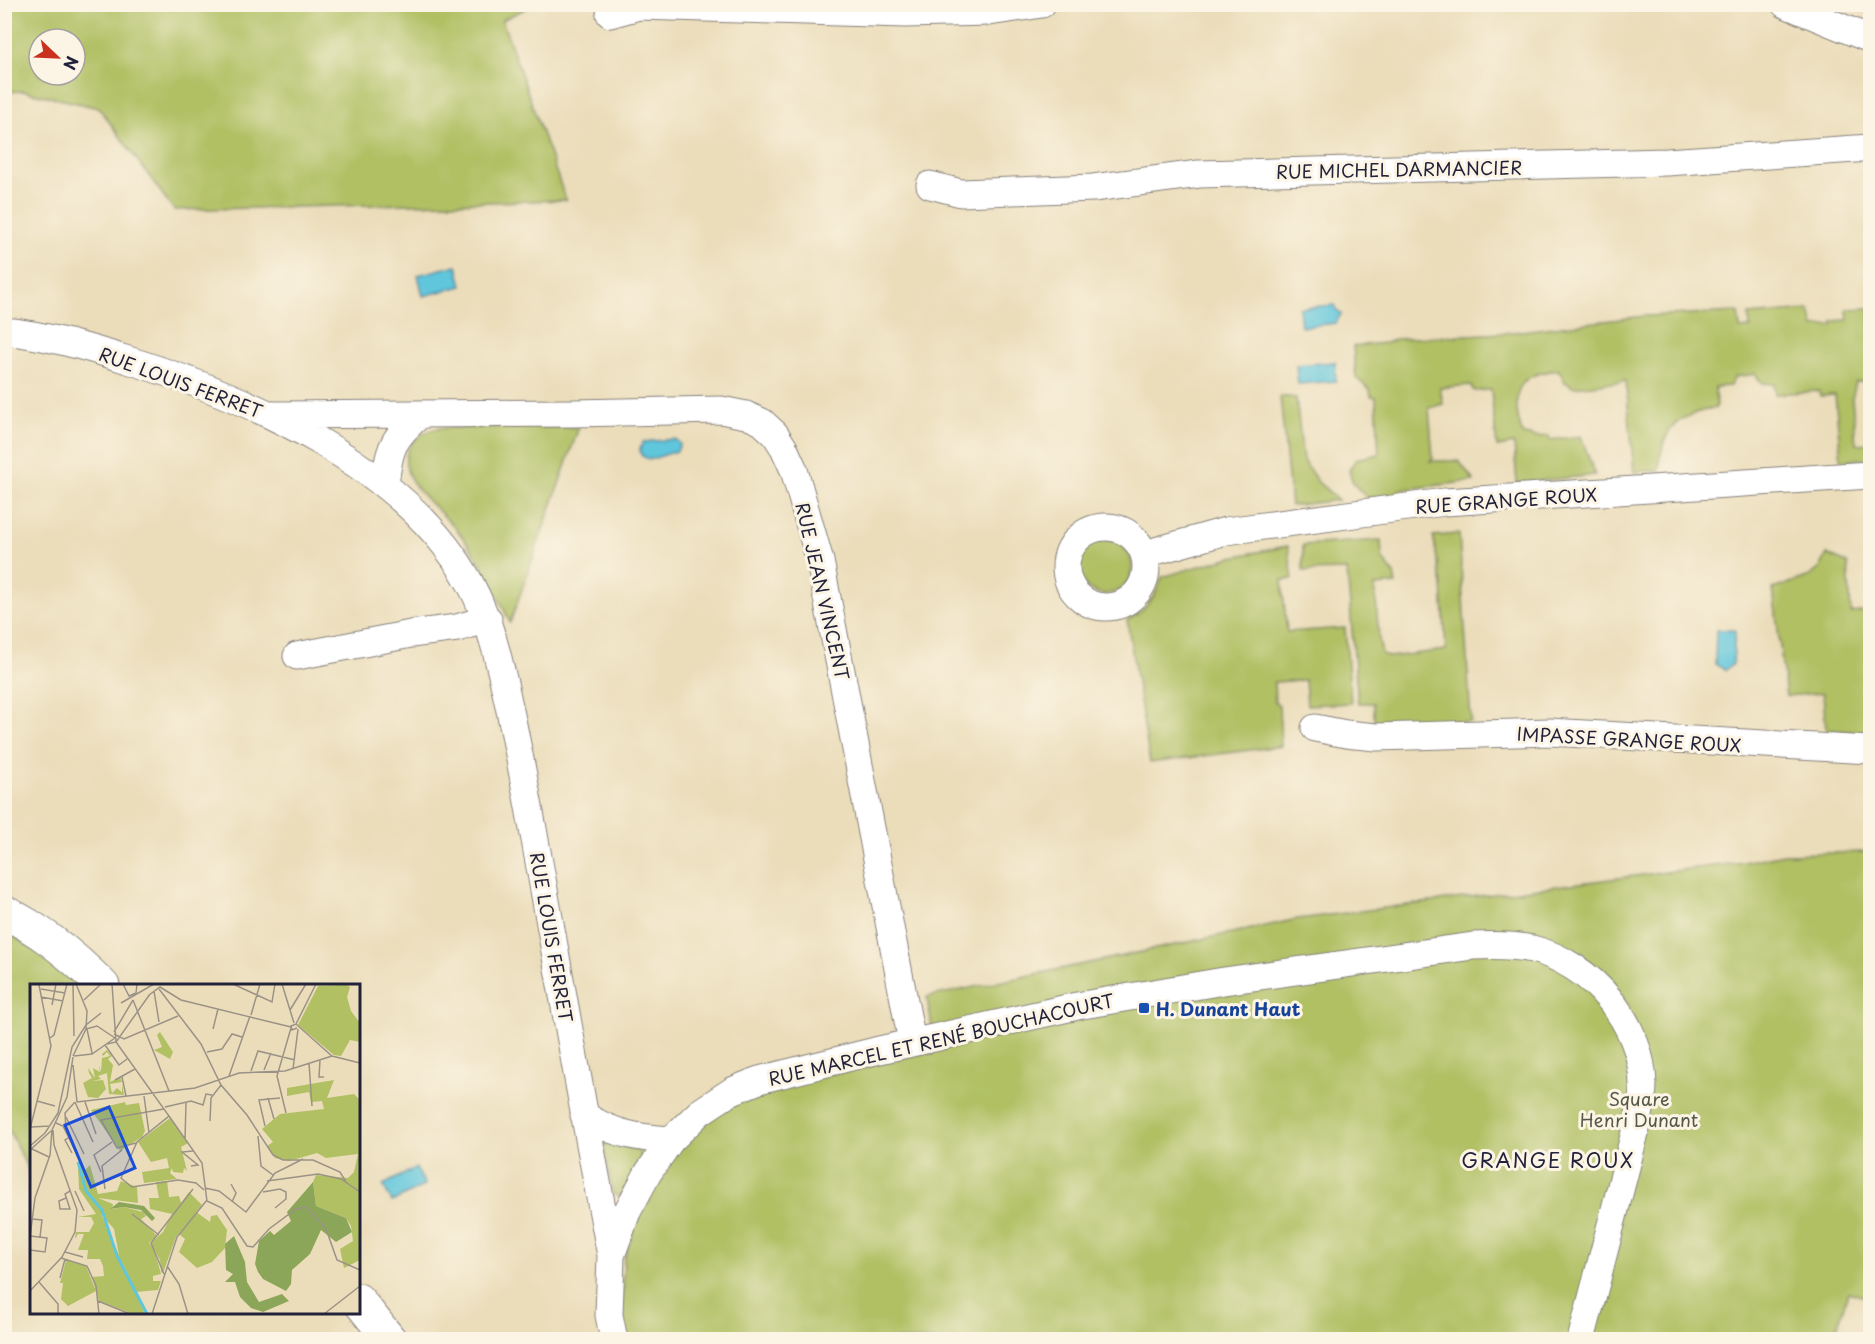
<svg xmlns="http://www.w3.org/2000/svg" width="1875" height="1344" font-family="'Playpen Sans',sans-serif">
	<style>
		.green { fill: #b0c063; stroke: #69714f; stroke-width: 1.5; fill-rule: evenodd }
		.water { fill: #5fc6db; stroke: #40748b; stroke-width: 1.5 }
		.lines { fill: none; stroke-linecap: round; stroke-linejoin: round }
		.minor-casing { stroke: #86807a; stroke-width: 29 }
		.secondary-casing { stroke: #86807a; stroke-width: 35 }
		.minor { stroke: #fff; stroke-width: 27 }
		.secondary { stroke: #fff; stroke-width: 33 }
		.transit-dot { fill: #1a4fb4; stroke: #fcf5e5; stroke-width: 2 }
		.labels { text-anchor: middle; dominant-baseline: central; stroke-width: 6; stroke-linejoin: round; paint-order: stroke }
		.street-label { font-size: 18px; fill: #22223b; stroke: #fcf5e5 }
		.transit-label { font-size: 18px; font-weight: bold; fill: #164399; stroke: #fcf5e5; text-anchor: start }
		.park-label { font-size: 18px; fill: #545949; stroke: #fcf5e5 }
		.neighbourhood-label { font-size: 20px; letter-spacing: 1.5px; fill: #22223b; stroke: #fcf5e5 }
		.inset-river { fill: none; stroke: #5fc6db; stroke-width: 3 }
		.inset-road { fill: none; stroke: #9b9287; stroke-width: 1.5 }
		.view { fill: #1d4ed8; fill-opacity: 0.15; stroke: #1d4ed8; stroke-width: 3 }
		.inset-edge { fill: none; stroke: #22223b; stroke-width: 3 }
	</style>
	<rect width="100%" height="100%" fill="#fcf5e5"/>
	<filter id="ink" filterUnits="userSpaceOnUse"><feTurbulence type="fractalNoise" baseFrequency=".0167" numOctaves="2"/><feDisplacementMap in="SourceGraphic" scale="12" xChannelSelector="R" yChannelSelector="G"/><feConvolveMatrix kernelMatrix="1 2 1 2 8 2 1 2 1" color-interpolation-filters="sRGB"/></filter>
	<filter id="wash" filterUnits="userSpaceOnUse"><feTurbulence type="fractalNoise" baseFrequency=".008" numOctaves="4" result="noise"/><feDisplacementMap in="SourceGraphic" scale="24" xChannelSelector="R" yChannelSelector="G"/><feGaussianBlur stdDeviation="1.35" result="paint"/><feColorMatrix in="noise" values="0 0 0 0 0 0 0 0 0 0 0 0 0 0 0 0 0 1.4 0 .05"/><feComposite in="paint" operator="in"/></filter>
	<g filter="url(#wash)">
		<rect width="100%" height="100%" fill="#ebddba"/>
		<path class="green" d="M5 4 533 5 502 20 566 200 174 210 99 108 24 91 5 92ZM39 39H75V75H39Z
			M1870 308V381L1856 382 1852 398 1856 444 1870 443V459L1841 460 1835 395 1820 396 1819 391 1775 394 1774 384 1762 383 1755 374 1735 377 1730 386 1715 387 1716 408C1676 415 1662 428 1659 470L1634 472 1626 381 1573 387 1565 382 1559 370C1549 371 1539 372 1530 377 1510 388 1517 418 1523 435L1536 437 1549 436 1550 440 1581 436 1595 475 1517 483 1514 444 1497 447 1491 390 1474 391 1470 385 1440 388 1443 404 1429 408 1433 458 1430 461H1459L1474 481 1399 490 1398 494 1367 498 1353 483 1349 470 1356 459 1379 454 1376 397 1371 396 1370 390 1356 378 1353 346 1386 343 1396 339 1504 333 1645 316 1738 312 1740 329 1750 328 1749 315 1810 310 1814 327 1833 325V321L1848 320 1847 309Z
			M1280 396 1296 398 1303 460 1317 481 1338 500 1291 506Z
			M579 427 510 623C495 589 480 558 457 530 443 513 413 491 407 470 401 447 419 432 439 428Z
			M1459 534 1471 722 1375 724 1373 703H1358L1347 570 1303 571V545L1381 540 1382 558 1394 574 1396 584 1375 586 1379 640 1382 654 1389 657 1446 650 1442 585 1433 536Z
			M1078 567a27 27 0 1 1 54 0a27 27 0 1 1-54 0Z
			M1288 546 1293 579 1282 580 1287 632 1345 628 1351 703 1307 705 1305 680 1274 682 1275 702 1279 706 1281 746 1150 763 1127 620C1146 611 1156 596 1162 577L1227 558Z
			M1827 554 1848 564 1851 613 1870 611V733L1826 730 1823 693 1786 696 1773 589 1810 576 1820 568Z
			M1870 852V1298L1848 1292 1834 1339 624 1340 621 1324 624 1258 640 1211 659 1173 694 1132 733 1101 781 1085 936 1050 927 997 1298 919 1744 862 1784 854Z
			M5 931 65 970 79 985 32 986 31 1176 5 1122Z
			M609 1141 638 1151 643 1155 623 1192 617 1196 613 1194 603 1144Z"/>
		<path class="water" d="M457 265 462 286 423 296 418 275Z
			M1335 305V308L1341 314 1336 323 1301 327 1299 308Z
			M1335 362 1336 381 1298 384 1296 365Z
			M675 439 680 444 677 451 649 460 641 455 640 449 643 442Z
			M1716 630H1735L1733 664 1725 670 1715 664Z
			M416 1168 425 1185 392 1202 383 1185Z"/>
	</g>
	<g filter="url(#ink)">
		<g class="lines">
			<g class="minor-casing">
				<path id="minor" d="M1785 4 1870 39
					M610 14 639 6 905 14 989 12 1042 4
					M930 185 961 193 1093 188 1199 174 1667 162 1870 148
					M4 331C45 335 86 347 125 359 248 397 405 465 470 583 491 622 500 664 509 706 519 751 527 796 535 840 560 978 584 1117 611 1255
					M274 415 573 413 721 410 746 415 762 422 775 434 784 448 794 470 820 561 912 1042
					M385 485C389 449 392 438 421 414
					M1066 567a40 40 0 1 1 80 0a40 40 0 1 1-80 0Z
					M1145 554 1226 531 1445 502 1870 475
					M297 656 411 634 457 628 488 619
					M1315 728 1346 734 1376 737 1549 732 1870 750
					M584 1115C612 1134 638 1138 671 1140
					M614 1340 609 1315 611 1256 627 1212 648 1173 671 1140 700 1112 732 1091 759 1080 875 1051 1077 1006 1224 981 1473 946C1493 945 1512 945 1532 949 1591 963 1642 1023 1643 1085 1643 1097 1640 1109 1638 1121L1581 1340"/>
			</g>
			<g class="secondary-casing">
				<path id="secondary" d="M4 912C42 930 73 956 103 986
					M358 1300 390 1340"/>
			</g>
			<use href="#minor" class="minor"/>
			<use href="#secondary" class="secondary"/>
		</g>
	</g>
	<rect class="transit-dot" x="1138" y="1002" width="12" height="12" rx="3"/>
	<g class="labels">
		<g class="street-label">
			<text transform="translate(1399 169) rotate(-1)">RUE MICHEL DARMANCIER</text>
			<text transform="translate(181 382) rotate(20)">RUE LOUIS FERRET</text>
			<text transform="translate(1506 500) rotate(-4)">RUE GRANGE ROUX</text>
			<text transform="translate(823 591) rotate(77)">RUE JEAN VINCENT</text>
			<text transform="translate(1629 739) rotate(3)">IMPASSE GRANGE ROUX</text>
			<text transform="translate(552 937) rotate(80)">RUE LOUIS FERRET</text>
			<text transform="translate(941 1039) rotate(-13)">RUE MARCEL ET RENÉ BOUCHACOURT</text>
		</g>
		<g class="transit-label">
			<text x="1156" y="1008">H. Dunant Haut</text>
		</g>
		<g class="park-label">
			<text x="1639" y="1098">Square<tspan x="1639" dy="21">Henri Dunant</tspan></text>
		</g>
		<g class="neighbourhood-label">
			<text x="1548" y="1160">GRANGE ROUX</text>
		</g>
	</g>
	<g transform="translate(30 984)">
		<rect width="330" height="330" fill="#ebddba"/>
		<path d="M317 1 320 3 317 13 321 27 330 39V58L320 56 311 72 304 71 268 41 288 2ZM130 48 143 68 140 75 124 66 132 63 127 51ZM77 66 82 72 78 75 83 81 80 98 90 93 92 98 80 100 82 109 87 104 94 110 92 109V100L94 111 79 110 77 89 68 92 71 95 62 97 73 96 76 105 68 114 58 113 53 99 62 94 59 89 58 84 65 94 63 84 70 88 69 81 71 88 72 74 80 72 77 68 73 72 72 70ZM304 96 297 114 324 110 330 116V276L314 284 310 265 323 257 321 242 316 234 286 222 283 198 286 191 318 194 324 188 328 170 296 174 287 169 259 177 245 174 237 162 243 158 232 145 250 130 294 125 292 117 281 118 279 108 257 112V104ZM95 118 96 121 109 119 115 147 112 153 90 167 61 126ZM140 134 158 159 151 163 157 187 154 184 153 189 143 188 142 184 140 189 147 195 114 199 112 188 139 184 137 174 121 178 108 158ZM48 181 55 186 60 181 68 210 87 207 91 197 107 203 108 219 68 214 83 220 82 225 94 223 113 228 116 232 111 235 127 252 119 259 123 264 121 259 133 248 142 230 120 225 119 214H129L126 198 137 197 139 213 149 212 151 219 159 208 172 221 146 253 133 289 131 288 130 276 124 265 131 290 123 292V297H131L128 306 106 308 89 271 84 245 71 230 115 330H103L69 317 62 293 74 292 73 282 70 275H57L58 266H48L54 250H48L45 255 46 248H59L64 239 61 233H48L66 230 49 205ZM166 228 180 238 181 232 187 231 197 246 195 264 182 278 167 284 149 268 155 255 149 250ZM36 276 56 282 66 307 38 322 31 315 33 299H30Z" fill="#b0c063"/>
		<path d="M283 198 286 222 316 234 322 248 306 258 291 246 280 270 262 286 261 300 256 307 233 295 228 288 225 280 229 257 240 247 244 251 261 237 257 228ZM89 218 114 222 125 234 122 237 111 226 94 223 80 225ZM204 252 215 278 217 298 229 318 252 310 259 317 233 328 221 324 210 313 205 298H195L203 290 196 286 195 260Z" fill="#8ca659"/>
		<path class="inset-river" d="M48 178 56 207 72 226 87 272 117 330"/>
		<path class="inset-road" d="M43 0 44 52M46 0 57 27 56 45M93 0 99 12 106 9 107 0M203 0 242 18 245 0M252 0 264 39M291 0H323M11 5 35 9M129 5 171 60 191 101 217 131 243 171 253 176H283L310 188 316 198M124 7 129 38M120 10 86 58 139 132 107 158 91 194 102 203 148 196 166 199 174 206M119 11 130 3 151 16 261 43M11 13 33 17M54 16 71 0M103 16 139 107M91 19 124 0M22 21 26 0M260 26 276 0M221 31 230 0M266 40 286 0M267 44 262 46 261 42 266 40 302 72 330 79M56 45 67 42 85 54M57 45 62 69M183 45 188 25M84 48 103 16M84 50 94 55 148 32M20 54 24 51 37 0M77 60 86 58 82 0M75 61 89 81 97 75M177 68 192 65 202 50 212 53M43 72 56 45M44 72 62 70 85 54M290 76 289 93H294M279 79 282 122M43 81 47 118M263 85 268 45M234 86 241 69M221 87 228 67 265 76M199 92 220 32M92 93 96 112M85 96 105 85M114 112 119 149M238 114 244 135M7 117 25 122M45 118 63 158M47 118 165 104 209 89 255 87 302 72M55 118 66 150M135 123 161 117 173 121 176 110 182 111M256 129 247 92 261 44M139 132 172 179 177 217 192 224 217 262 223 263 239 245 266 225 276 223 296 245 307 276 330 286M36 133 54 170M180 137 181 114 191 101M26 139 33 142 53 183M235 142 229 116 250 114M1 143 20 142M0 145 21 62 9 1M36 146 35 129 45 118M228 152 231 182 243 191M38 154 35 156 42 169M155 155 156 119M106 159 87 164 71 136 134 125M0 162 15 149 28 129 42 63 56 41 71 29M2 165 19 173M0 166 21 147M161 182 168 181 152 168 163 167M71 188 64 171 82 158M237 197 288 190 311 195 330 208M201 200 206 209 202 218M175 204 189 207 216 228 245 189 273 175M75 205 72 182 92 166M45 207 54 227M233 208 250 205 256 208V215L245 224M36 214 29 217 30 225H40L35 210 40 207M102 230 129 251M2 235 12 236 10 253M0 253 5 214 20 171 22 146 37 113 43 73M0 266 15 268 17 254 0 252M35 268 53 273M31 274 57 282 66 302 69 330M137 282 149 300 158 330M134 290 121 259 163 205M30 294 35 275M9 298 28 320V330M0 307 32 273 45 248 47 226 24 161 23 146M68 317 100 330M122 330 147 253 177 216M294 330 330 302"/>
		<path class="view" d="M79 123 105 184 61 203 35 141Z"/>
		<rect width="330" height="330" class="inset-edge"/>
	</g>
	<rect width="1875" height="1344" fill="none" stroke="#fcf5e5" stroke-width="24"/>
	<g transform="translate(57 57) rotate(113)"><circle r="28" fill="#fcf5e5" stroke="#a5a1a1" stroke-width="1.5"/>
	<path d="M0-4.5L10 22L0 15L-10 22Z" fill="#c8321e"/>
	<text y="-9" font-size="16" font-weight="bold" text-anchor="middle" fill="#22223b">N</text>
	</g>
</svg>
